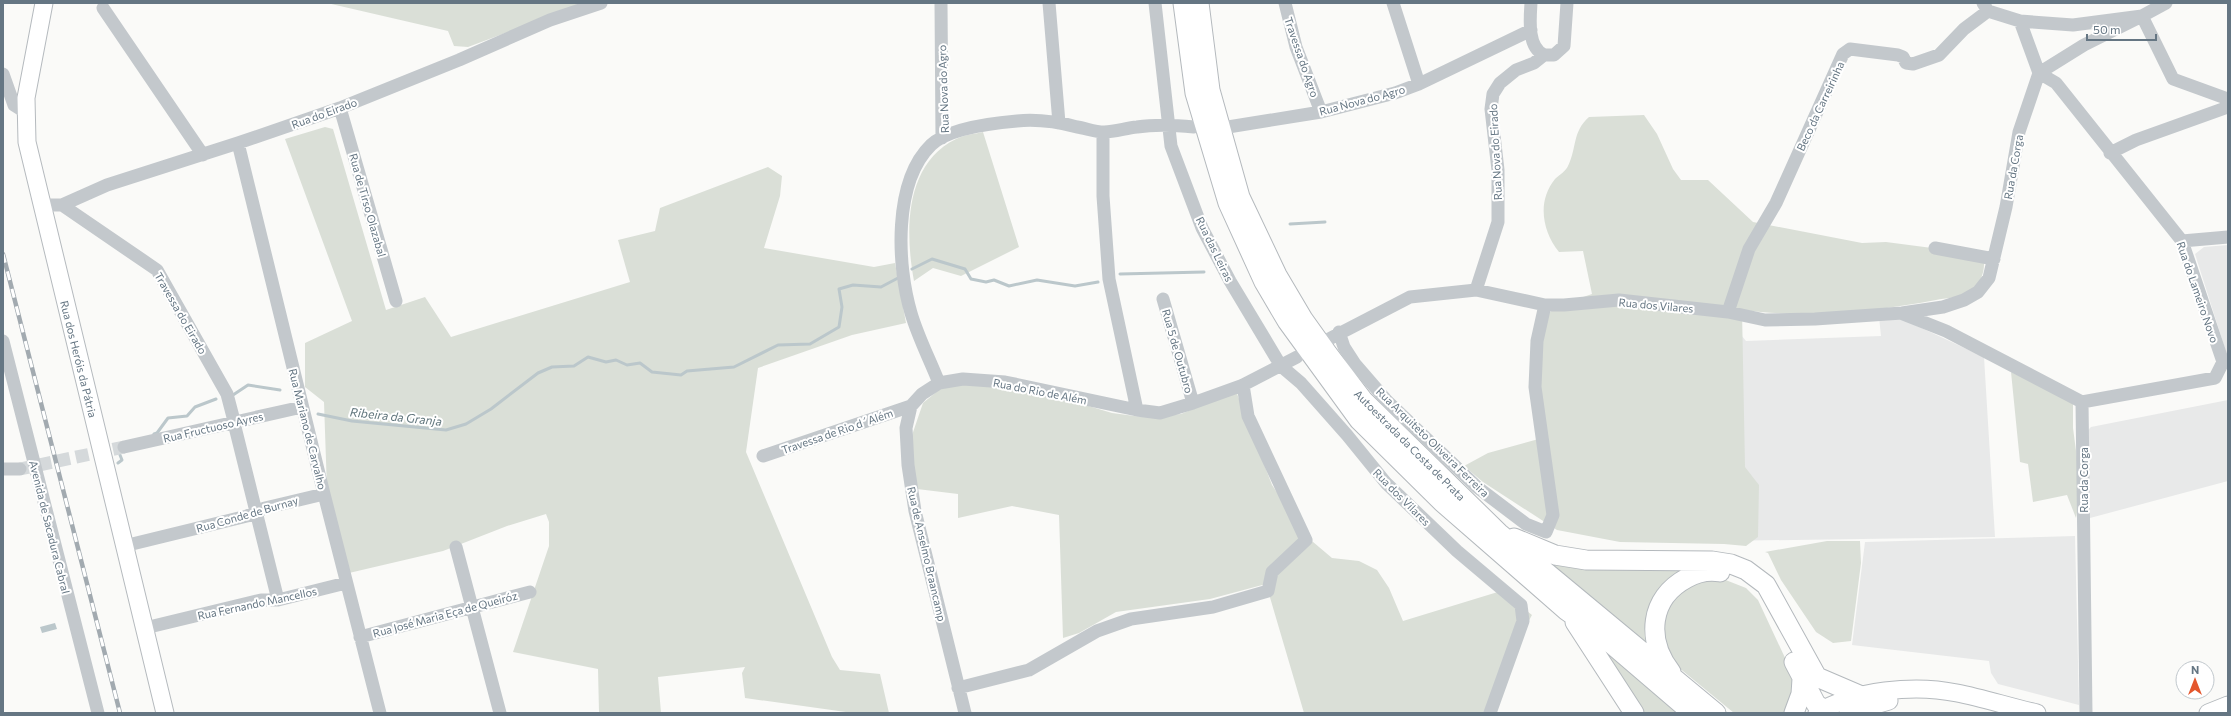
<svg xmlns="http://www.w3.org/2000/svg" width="2231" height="716" font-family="Commissioner,sans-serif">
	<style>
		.built { fill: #e8e9e9 }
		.green { fill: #dadfd7 }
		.water { fill: #bbc7cb }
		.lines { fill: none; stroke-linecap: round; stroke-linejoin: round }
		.stream { stroke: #bbc7cb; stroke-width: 3 }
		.minor-tunnel { stroke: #d5d9db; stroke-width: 13; stroke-dasharray: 13 6; stroke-linecap: butt }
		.major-casing { stroke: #b5babe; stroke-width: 19 }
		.highway-casing { stroke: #b4b9bd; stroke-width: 21 }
		.minor { stroke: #c3c8cc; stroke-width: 13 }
		.major { stroke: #fff; stroke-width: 17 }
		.highway { stroke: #fff; stroke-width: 19 }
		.rail-casing { stroke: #a2aab0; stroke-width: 4.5 }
		.rail { stroke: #fff; stroke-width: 3; stroke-dasharray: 9; stroke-linecap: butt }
		.labels { text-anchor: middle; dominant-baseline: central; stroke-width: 4; stroke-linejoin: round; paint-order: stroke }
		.street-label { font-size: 11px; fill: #657683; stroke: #fff }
		.water-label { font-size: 12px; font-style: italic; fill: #60757c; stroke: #fff }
	</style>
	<rect width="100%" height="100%" fill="#fafaf8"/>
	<path class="built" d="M2228 245V358L2195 254 2204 247Z
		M1879 317 1900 318 1984 357 1995 537 1719 541 1737 330 1746 341 1881 336Z
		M2228 400V481L2090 518 2088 430 2091 427Z
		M2075 536 2079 705 1998 684 1991 673 1989 661 1852 645 1865 542Z"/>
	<path class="green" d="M327 3H585L468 47 454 46 448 31Z
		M1644 115 1657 134 1673 169 1681 180H1708L1753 222 1862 243 1886 242 1932 248 1984 259C1985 274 1980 286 1966 294 1958 298 1945 298 1936 300 1873 312 1806 318 1742 310L1745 467 1759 485 1758 537 1746 546 1724 544 1620 542 1557 530 1483 482 1464 466 1488 453 1546 437 1540 408 1543 317 1560 305 1592 294 1583 251 1559 252C1542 231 1537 201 1555 179 1559 175 1566 171 1568 166 1577 148 1572 132 1589 117Z
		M325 127 333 129 386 310 425 297 451 337 630 282 618 240 655 231 660 208 768 167 782 176 780 196 764 248 874 267 895 263 906 323 852 335 758 368 746 452 832 657 840 670 880 674 889 713H853L745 698 742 673 745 667 658 677 661 713H588L599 712 598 669 513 652 549 546V522L546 514 507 526 443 551 349 573 327 490 324 402 305 387V343L352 321 285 139Z
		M983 132 1019 247 961 276 933 268 914 281C905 233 904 164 956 139 964 135 974 134 983 132Z
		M2011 372 2073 401V428L2081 489 2076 518 2067 495 2033 502 2028 464 2020 462Z
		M963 384 1042 392 1112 413 1142 417 1181 414 1236 391 1272 485 1306 536 1332 558 1359 561 1377 570 1389 588 1403 621 1501 591 1532 615 1522 633 1485 713H1304L1266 584 1210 599 1116 612 1079 633 1063 638 1059 515 1012 506 958 518V494L917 489 910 441 923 403 940 389Z
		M1827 541H1860L1861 563 1851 641 1833 643 1816 632 1781 580 1768 553 1765 552Z
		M1537 552 1708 566 1679 576 1649 648Z
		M1718 577 1746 588 1758 600 1793 675 1795 686 1788 713H1734L1678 667 1666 654 1662 628 1667 610 1677 593 1690 584Z
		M1606 649 1679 713H1639L1601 653Z"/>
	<path class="water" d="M55 623 57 629 42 633 40 627Z"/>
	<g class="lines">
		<path class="stream" d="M1290 224 1325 222
			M912 269 932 259 965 269 971 279 986 282 994 280 1009 286 1037 280 1075 286 1098 282
			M1120 274 1204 272
			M233 395 248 385 280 390
			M318 414 352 421 446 430 466 424 491 409 538 373 552 367 574 366 588 357 606 362 616 360 627 365 640 363 652 372 681 375 687 371 734 367 778 345 810 344 839 327 842 307 839 289 853 285 881 287 898 278
			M154 434 157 433 168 418 187 416 195 407 216 399
			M118 463 122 460 120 455"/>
		<path class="minor-tunnel" d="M20 469 124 447"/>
		<g class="major-casing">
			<path id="major" d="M44 3 26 98 27 142 165 713
				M1817 713C1855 690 1914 684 1957 693 1983 698 2010 707 2037 713
				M1848 713 1889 701
				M2208 713 2228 705"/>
		</g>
		<g class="highway-casing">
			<path id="highway" d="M1183 3 1195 93 1228 203 1264 282 1287 321 1359 420 1442 502 1567 611 1601 635 1692 713
				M1199 3 1210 90 1240 197 1277 275 1303 319 1328 354 1363 400 1499 533 1716 713
				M1514 538 1555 555 1586 560 1712 561 1731 564 1746 570 1766 585 1817 677 1859 695
				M1575 622 1634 713
				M1794 662 1816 704 1823 709
				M1671 672C1646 640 1649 598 1687 578 1698 572 1708 570 1720 572
				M1794 713 1801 694 1802 679"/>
		</g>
		<path class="minor" d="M941 3 942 138
			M1049 3 1059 123
			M1155 3 1171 146 1202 228 1230 281 1281 366 1301 383 1347 435 1386 483 1457 551 1521 605 1523 621 1490 713
			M1285 3 1296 47 1321 112
			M1393 3 1419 84
			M1531 3C1530 19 1527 47 1544 55
			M1983 3 1988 11 2020 21 2073 25 2142 16 2166 3
			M103 8 203 155
			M2020 21 2039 73
			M2039 73 2056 83 2182 241 2223 362 2215 378 2082 402
			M2039 73 2084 45 2142 16 2173 79 2228 99
			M3 74 14 105 25 112
			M340 108 396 301
			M1228 127 1321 112 1395 93 1419 84 1531 30
			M1103 132V196L1109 279 1137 410
			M238 143 324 494 380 713
			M2110 153 2136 140 2228 107
			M41 205H62L107 185 238 143 340 108 459 60 550 20 601 3
			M62 205 157 270 227 394 233 417
			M2182 241 2228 237
			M1935 248 1994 259
			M1476 290 1498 222V170L1491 109 1493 94 1500 83 1516 70 1534 63 1544 55H1554L1564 46 1567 3
			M1163 299 1193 403
			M1728 312 1749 249 1776 203 1843 54 1850 49 1898 55 1903 57 1906 63 1913 64 1939 55 1964 29 1988 11
			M1903 314 1946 331 2082 402
			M1339 332 1344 347 1355 364 1387 401 1477 487 1526 524 1546 532 1553 515 1535 387 1537 341 1545 305
			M1329 339 1410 297 1476 290 1545 305H1564L1619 300 1728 312 1765 320 1815 319 1902 313 1943 307 1964 300 1978 292 1989 278 2006 207 2019 132 2039 73
			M3 341 98 713
			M939 383C930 360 918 337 911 313 897 266 893 182 931 145 949 128 993 123 1017 121 1037 119 1058 122 1077 127 1085 128 1095 132 1104 132 1115 132 1126 128 1137 127 1156 124 1175 125 1194 127
			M2082 402 2086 713
			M235 427 278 600
			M124 447 302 407
			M763 456 911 406
			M3 469H20
			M124 546 247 516 265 508 324 494
			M456 547 500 713
			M145 628 261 600H278L346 583
			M360 637 530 592
			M958 688 1029 670 1097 631 1131 619 1213 607 1268 591 1272 572 1306 540 1248 416 1243 385
			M965 713 915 511 908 465 906 428 911 406 922 394 939 383 963 379 1005 382 1137 410 1160 413 1193 403 1243 385 1297 357"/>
		<use href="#major" class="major"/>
		<use href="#highway" class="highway"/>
		<g class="rail-casing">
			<path id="rail" d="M3 254 120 713"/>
		</g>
		<use href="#rail" class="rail"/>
	</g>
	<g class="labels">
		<g class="street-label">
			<text transform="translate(1302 57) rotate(71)">Travessa do Agro</text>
			<text transform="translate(943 89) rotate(-92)">Rua Nova do Agro</text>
			<text transform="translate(1362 100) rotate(-15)">Rua Nova do Agro</text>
			<text transform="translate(1820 106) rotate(-65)">Beco da Carreirinha</text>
			<text transform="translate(324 113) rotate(-20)">Rua do Eirado</text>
			<text transform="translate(1495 152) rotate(-93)">Rua Nova do Eirado</text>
			<text transform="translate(2013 167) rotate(-80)">Rua da Corga</text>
			<text transform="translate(368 205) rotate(74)">Rua de Tirso Olazabal</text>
			<text transform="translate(1215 249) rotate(64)">Rua das Leiras</text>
			<text transform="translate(2198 292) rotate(71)">Rua do Lameiro Novo</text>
			<text transform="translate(1656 305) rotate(5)">Rua dos Vilares</text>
			<text transform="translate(181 313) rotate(60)">Travessa do Eirado</text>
			<text transform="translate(1178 351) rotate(74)">Rua 5 de Outubro</text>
			<text transform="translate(79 359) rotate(76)">Rua dos Heróis da Pátria</text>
			<text transform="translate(1040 391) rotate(11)">Rua do Rio de Além</text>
			<text transform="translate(213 427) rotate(-13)">Rua Fructuoso Ayres</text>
			<text transform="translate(308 429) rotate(76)">Rua Mariano de Carvalho</text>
			<text transform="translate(837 431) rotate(-19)">Travessa de Rio d´Além</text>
			<text transform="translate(1433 442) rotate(44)">Rua Arquiteto Oliveira Ferreira</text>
			<text transform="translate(1410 445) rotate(45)">Autoestrada da Costa de Prata</text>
			<text transform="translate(2083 480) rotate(-90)">Rua da Corga</text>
			<text transform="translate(1402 497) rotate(45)">Rua dos Vilares</text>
			<text transform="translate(247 514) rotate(-16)">Rua Conde de Burnay</text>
			<text transform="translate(50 527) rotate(76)">Avenida de Sacadura Cabral</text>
			<text transform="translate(927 554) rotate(77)">Rua de Anselmo Braancamp</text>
			<text transform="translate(257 603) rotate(-12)">Rua Fernando Mancellos</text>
			<text transform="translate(445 614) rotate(-15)">Rua José Maria Eça de Queiróz</text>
		</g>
		<g class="water-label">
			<text transform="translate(396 416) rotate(6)">Ribeira da Granja</text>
		</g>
	</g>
	<rect width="2231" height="716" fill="none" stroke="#657683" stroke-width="8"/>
	<g transform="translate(2195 680)"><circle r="19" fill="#ffffff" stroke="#c1c8cd"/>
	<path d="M0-3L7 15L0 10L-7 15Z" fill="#e4572e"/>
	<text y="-6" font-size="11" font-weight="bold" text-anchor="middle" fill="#657683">N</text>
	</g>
	<path d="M2087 34v6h69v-6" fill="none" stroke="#657683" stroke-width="2"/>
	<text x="2093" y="34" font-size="12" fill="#657683" stroke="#ffffff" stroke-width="3" paint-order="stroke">50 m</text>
</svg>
